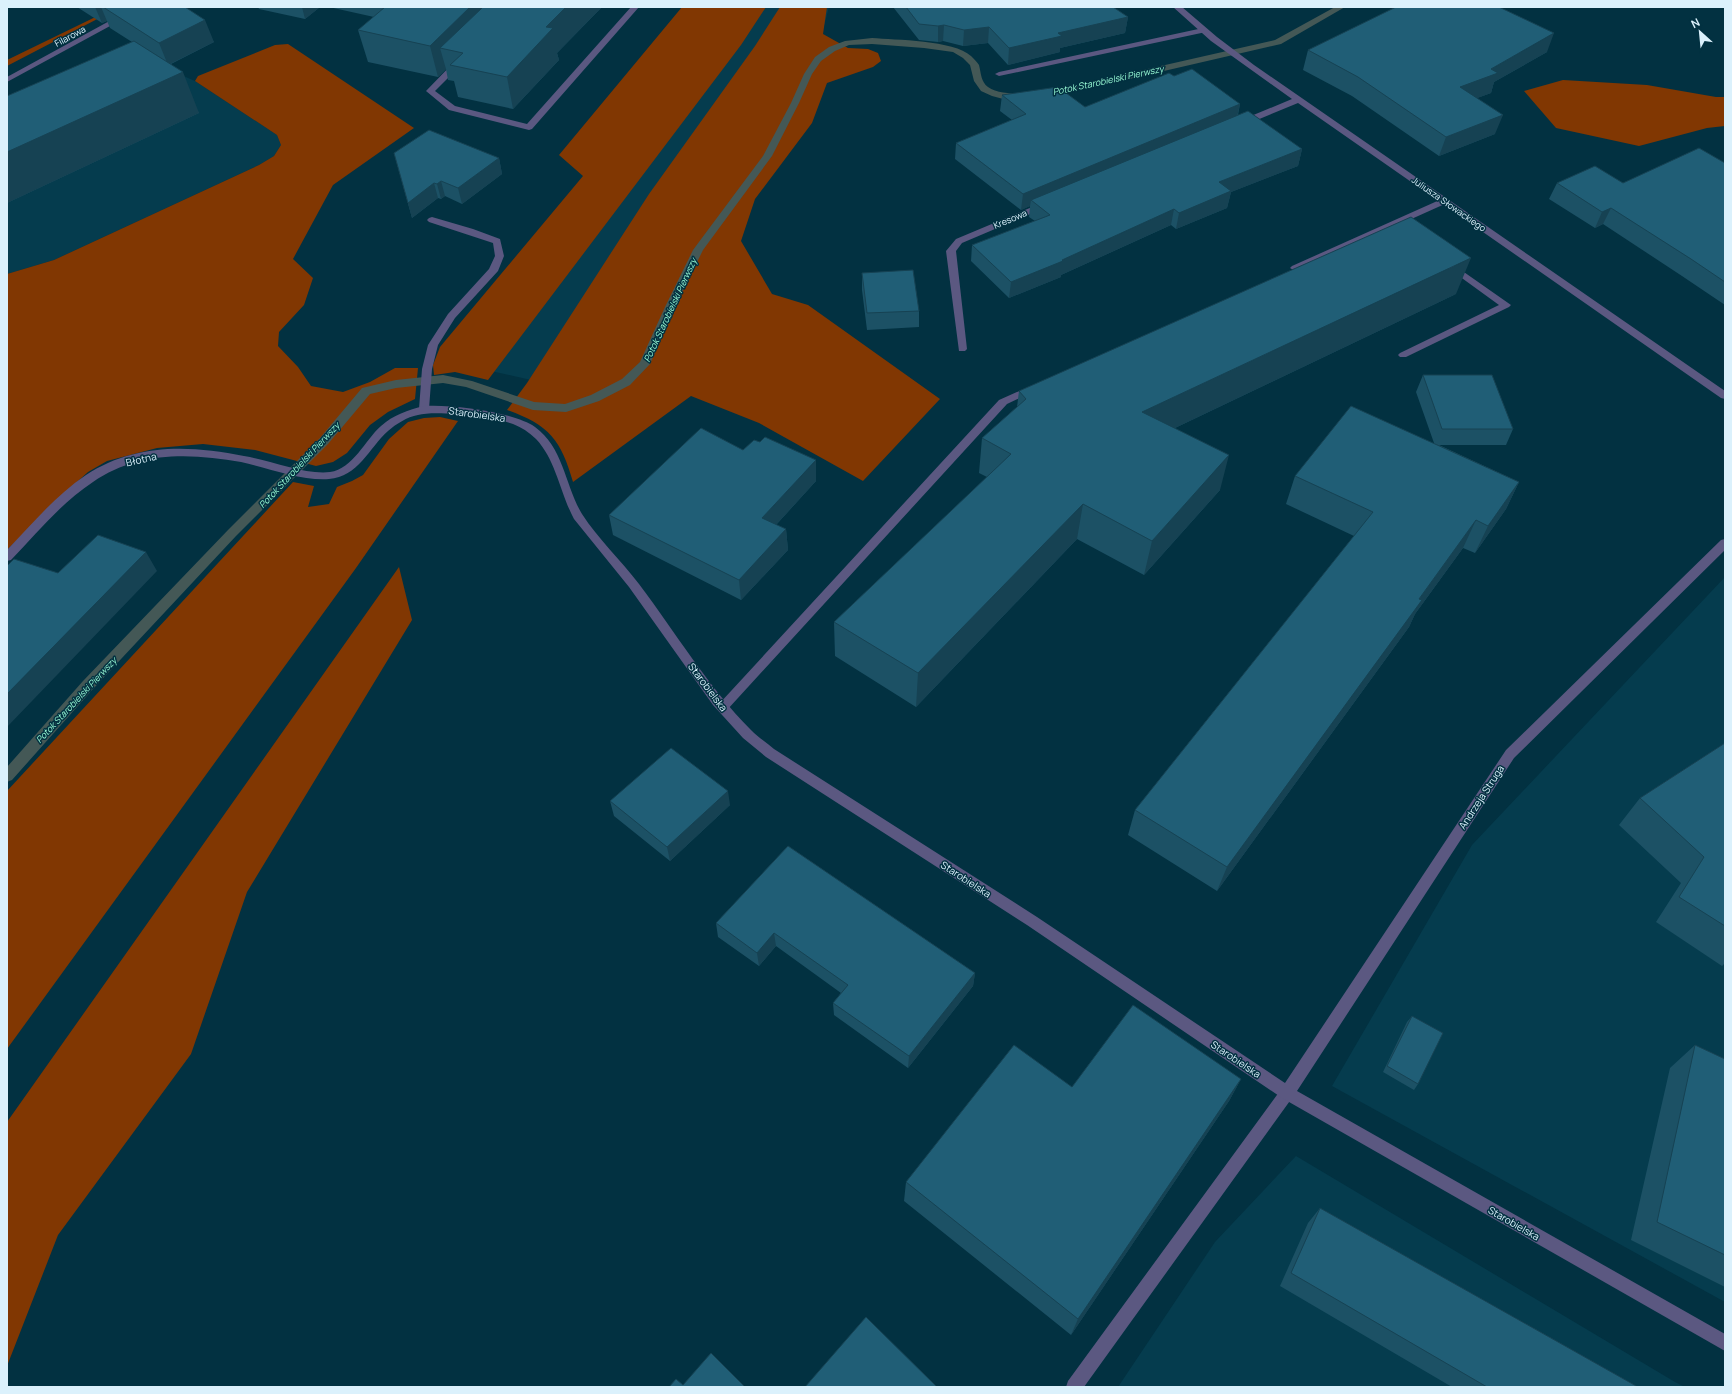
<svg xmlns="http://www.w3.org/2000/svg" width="1732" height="1394" font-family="Manrope,sans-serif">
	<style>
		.built { fill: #053c4e }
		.green { fill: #813702 }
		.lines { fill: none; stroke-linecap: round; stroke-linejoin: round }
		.stream { fill: #445856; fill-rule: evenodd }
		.lane { fill: #5b5881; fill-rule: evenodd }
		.street { fill: #5b5881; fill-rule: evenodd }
		.wall { fill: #1c5165 }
		.shaded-wall { fill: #164253 }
		.building { fill: #205e76; stroke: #164253 }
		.labels { text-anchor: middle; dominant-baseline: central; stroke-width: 3; stroke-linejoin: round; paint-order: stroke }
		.far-street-label { font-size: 9px; fill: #dbf1fc; stroke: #023141 }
		.far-water-label { font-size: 9px; font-style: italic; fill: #98f9d4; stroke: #023141 }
		.street-label { font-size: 10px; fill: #dbf1fc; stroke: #023141 }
	</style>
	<rect width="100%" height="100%" fill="#023141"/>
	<path class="built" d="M729 7H829L824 26 571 389 451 362Z
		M156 64 195 81 277 135 281 145 274 156 259 165 54 260 7 274V102Z
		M1725 577V1302L1332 1086 1472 845Z
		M1296 1156 1675 1382 1685 1387H1118L1215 1242Z"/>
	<path class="green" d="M116 7 105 15 7 66V60Z
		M682 7H766L741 45 488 380 455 372 434 375 433 365 440 347 583 176 559 155Z
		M780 7H827L823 34 848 48 868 49 878 53 881 61 873 67 827 83 812 123 755 199 741 241 772 294 808 305 940 399 863 481 759 423 691 396 573 482C561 440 549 425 507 410L527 383 649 194 755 46Z
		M288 44 414 128 333 185 293 259 313 278 304 305 279 332 278 346 298 367 311 386 343 392 370 382 395 368H418L415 399 388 412 370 425 347 453 333 462 316 466 255 450 203 444 157 448 107 461 88 472 58 499 7 550V274L54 260 259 165 274 156 281 145 277 135 195 81 198 76 275 45Z
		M1563 80 1647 85 1716 97H1725V126L1707 128 1639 146 1556 128 1524 91Z
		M440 417 458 421 356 568 7 1049V791L293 482 314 486 308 507 329 504 337 487 352 481 363 475 389 439 408 422 424 418Z
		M399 567 412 620 247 892 191 1054 58 1235 7 1366V1122Z"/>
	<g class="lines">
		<path class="stream" d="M1335 7H1345L1281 44 1099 86 1046 96 1042 93 1046 90 1099 80 1275 40Z
			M872 38C895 40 954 40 971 56 974 59 977 62 979 65 981 73 981 82 988 87 998 95 1019 92 1022 96L1018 99 1007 100 992 96 981 91 974 81 970 65 963 58 953 52 924 48 872 44 849 45 835 51 821 61 812 74 799 103 772 156 703 250 675 307 650 364 630 385 599 401 566 412 533 410 466 387 443 383 396 388 370 394 328 444 236 536 93 689 12 780 7 782V767L83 681 228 530 320 438 362 388 396 380 443 375 472 381 534 402 565 404 591 395 622 379 640 362 665 307 693 250 763 156 791 103 804 74 815 57 829 47 845 41Z"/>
		<path class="lane" d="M631 7H639L532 129 529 130 449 110 426 91 455 61H461V65L435 91 455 106 527 124Z
			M1203 28H1206V32L999 76 995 74 999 72Z
			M1444 198 1448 201 1447 203 1298 270 1295 271 1290 268 1292 266Z
			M432 217 473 229 500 239 504 256 498 271 455 318 438 345 432 369 429 409 424 412 419 409 422 369 428 345 448 314 489 269 495 256 493 243 429 222 427 220 429 218Z
			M1451 263 1511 305 1509 307 1406 357H1400L1398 355 1400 353 1499 305 1448 268 1446 266Z
			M1033 385 1038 388 1037 390 1007 404 727 710 723 712 719 710 717 707 719 704 999 400Z
			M1287 1086 1292 1088 1294 1093 1292 1098 1084 1387H1066L1068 1381 1282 1088Z"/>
		<path class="street" d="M135 7H145L7 82V77Z
			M1173 7H1182L1217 37 1254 65 1725 391V399L1721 398 1298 103 1245 125H1239L1238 123 1239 121 1292 99 1211 41Z
			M1044 202 1047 203 1048 205 1047 207 962 243 956 251 967 349 965 351H959L946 251 956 239Z
			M424 406C451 404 514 412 535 427 564 448 565 486 582 514 598 539 621 560 639 584 676 633 708 687 751 730 758 737 767 743 774 749L1037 917 1285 1083 1506 750 1721 540 1725 539V550L1514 758 1297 1091 1725 1334V1351L1282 1098 1027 925 766 757 743 738 713 705 629 587 574 519C560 493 556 460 536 439 529 432 521 427 513 424 494 417 437 410 418 415 407 417 396 424 388 431 369 448 358 477 329 479 302 481 268 468 241 462 191 453 137 451 93 482 61 503 37 533 11 560L7 561V550C32 524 56 495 86 475 135 443 189 445 244 456 270 460 305 475 330 472 353 469 365 440 381 426 393 415 408 410 424 406Z"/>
	</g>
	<path class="wall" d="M77 7H185L214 42 171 64 199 113 7 203V96L132 42 110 28 107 21 102 23Z
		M258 7H320L305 19 259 9Z
		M329 7H602L557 53 559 60 513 109 458 97 454 81 448 80 446 69 438 77 368 62 358 30 374 17Z
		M893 7H1113L1128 17 1125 33 1060 48V52L1008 65 988 43 963 46 943 41 938 42 919 40Z
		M1308 50 1547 52 1494 82 1491 93 1477 98 1495 134 1439 156 1352 96 1303 70Z
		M1174 76 1240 104 1238 115 1302 149 1298 166 1231 192 1227 208 1176 229 1171 225 1061 275V277L1009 298 971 261 972 245 1035 221 1029 217 1030 206 1021 210 955 159 956 143 1012 120 1000 111 1002 95 1085 107Z
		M394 153 499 158 502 174 462 204 445 196 441 199 438 198 412 218Z
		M1725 163V305L1682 276 1603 224 1595 228 1549 199 1557 183H1623Z
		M862 273 919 311V327L867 330 862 290Z
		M1456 294 1175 428 1220 490 1144 575 1077 539 916 707 835 656 834 622 987 477 979 473 982 438 1017 407 1019 391Z
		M1423 375 1513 429 1506 445H1439L1519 482 1506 509 1475 553 1463 548 1415 614 1409 627 1217 891 1128 835 1135 810 1354 536 1286 504 1295 476 1434 443 1416 392Z
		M743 450 816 481 776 525 786 529 788 550 741 600 613 535 609 515Z
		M1725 743V963L1722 966 1656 922 1681 883 1619 825 1640 798Z
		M610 801 730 805 670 861 614 816Z
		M788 846 975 973 973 986 908 1068 834 1015 833 1003 841 993 776 946 759 966 718 937 716 923Z
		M1412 1016 1418 1084 1414 1090 1383 1072 1407 1022Z
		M1695 1045 1725 1059V1287L1631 1240 1670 1068Z
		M1241 1079 1229 1101 1071 1335 904 1201 906 1182 1072 1087Z
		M1320 1208 1638 1387H1452L1280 1286 1308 1223Z"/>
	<path class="shaded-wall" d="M95 7H101L107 21 102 23Z
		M302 7H320L305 19Z
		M470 7H509L440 48 446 69 438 77 430 46Z
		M566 7H602L557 53 559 60 513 109 507 77 546 27Z
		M1128 17 1125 33 1060 48V52L1008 65 1009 48 1058 33Z
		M205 20 214 42 168 65 159 43Z
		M944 25 943 41 938 42V26Z
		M989 27 988 43 963 46 964 30Z
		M1554 33 1547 52 1494 82 1491 93 1453 107 1460 87Z
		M183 72 199 113 7 203V152Z
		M1240 104 1236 121 1031 200 1030 206 1021 210 1023 194Z
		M1503 115 1495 134 1439 156 1446 137Z
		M1302 149 1298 166 1231 192 1227 208 1176 229 1179 213 1219 182Z
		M499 158 502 174 462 204 458 188Z
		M441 181 445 196 441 199 437 184Z
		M434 183 438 198 412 218 408 203Z
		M1611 208 1603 224 1595 228 1602 212Z
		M1174 209 1171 225 1061 275V277L1009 298 1011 282 1062 260Z
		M1471 258 1456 294 1135 447 1142 412Z
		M1229 455 1220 490 1144 575 1152 541Z
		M816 460V481L764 538 762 518Z
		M1519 482 1506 509 1475 553 1488 526Z
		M1083 504 1077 539 916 707 918 673Z
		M1476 520 1463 548 1415 614 1409 627 1217 891 1227 867Z
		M786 529 788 550 741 600 739 580Z
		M146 552 157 571 7 727V694Z
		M728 791 730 805 670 861 667 847Z
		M774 933 776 946 759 966 757 953Z
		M975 973 973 986 908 1068 909 1056Z
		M1241 1079 1229 1101 1071 1335 1078 1319Z"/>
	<path class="building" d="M103 7H185L205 20 159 43Z
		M385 7H470L430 46 358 30Z
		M483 7H566L546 27 553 28 507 77 450 65 463 53 440 48Z
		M906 7H1113L1128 17 1058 33 1062 36 1009 48 989 27 964 30 944 25 938 26 919 24Z
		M1396 7H1499L1554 33 1491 69 1498 73 1460 87 1503 115 1446 137 1358 77 1308 50Z
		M134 41 183 72 7 152V96Z
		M1192 69 1240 104 1023 194 956 143 1026 114 1002 95 1058 87 1085 107 1169 73 1174 76Z
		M1248 111 1302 149 1219 182 1231 191 1179 213 1174 209 1062 260 1063 261 1011 282 972 245 1050 215 1031 200Z
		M429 130 499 158 458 188 441 181 437 184 434 183 408 203 394 153Z
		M1699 148 1725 163V282L1691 259 1611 208 1602 212 1557 183 1595 166 1623 183Z
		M1411 217 1471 258 1142 412 1229 455 1152 541 1083 504 918 673 834 622 1011 454 982 438 1026 399 1019 391Z
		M913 270 919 311 867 313 862 273Z
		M1423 375H1492L1513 429H1442Z
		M1351 406 1519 482 1488 526 1476 520 1419 599 1422 600 1227 867 1135 810 1373 512 1295 476Z
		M701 428 743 450 754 440 760 442 765 437 816 460 762 518 786 529 739 580 609 515Z
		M98 535 146 552 7 694V566L14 559 58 573Z
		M1725 743V926L1679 897 1704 857 1640 798Z
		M671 748 728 791 667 847 610 801Z
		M788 846 975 973 909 1056 833 1003 848 985 774 933 757 953 716 923Z
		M1133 1005 1241 1079 1078 1319 906 1182 1014 1045 1072 1087Z
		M1412 1016 1443 1033 1418 1084 1387 1066Z
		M1695 1045 1725 1059V1255L1657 1222Z
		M1320 1208 1638 1387H1487L1291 1273Z
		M866 1317 937 1387H805Z
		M711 1353 745 1387H669L676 1379 683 1385Z"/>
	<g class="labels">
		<g class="far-street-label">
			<text transform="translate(70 36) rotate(-28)">Filarowa</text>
			<text transform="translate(1449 204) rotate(35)">Juliusza Słowackiego</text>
			<text transform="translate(1010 219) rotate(-23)">Kresowa</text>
		</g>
		<g class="far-water-label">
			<text transform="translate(1108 80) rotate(-12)">Potok Starobielski Pierwszy</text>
			<text transform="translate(670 310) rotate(-65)">Potok Starobielski Pierwszy</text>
			<text transform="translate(299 465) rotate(-47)">Potok Starobielski Pierwszy</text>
			<text transform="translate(76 700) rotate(-47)">Potok Starobielski Pierwszy</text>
		</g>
		<g class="street-label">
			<text transform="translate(477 414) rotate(8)">Starobielska</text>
			<text transform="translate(141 459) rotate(-13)">Błotna</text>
			<text transform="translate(708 687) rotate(53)">Starobielska</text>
			<text transform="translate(1481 797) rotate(-57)">Andrzeja Struga</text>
			<text transform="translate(966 879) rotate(33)">Starobielska</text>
			<text transform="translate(1236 1059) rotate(34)">Starobielska</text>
			<text transform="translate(1514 1223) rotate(30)">Starobielska</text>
		</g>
	</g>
	<rect width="1732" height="1394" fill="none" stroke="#dbf1fc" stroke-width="16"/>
	<g transform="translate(1700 32) rotate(333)" stroke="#023141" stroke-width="3" paint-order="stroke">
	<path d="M0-3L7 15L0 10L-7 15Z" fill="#dbf1fc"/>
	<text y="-6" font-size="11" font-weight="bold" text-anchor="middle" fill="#dbf1fc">N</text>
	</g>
</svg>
